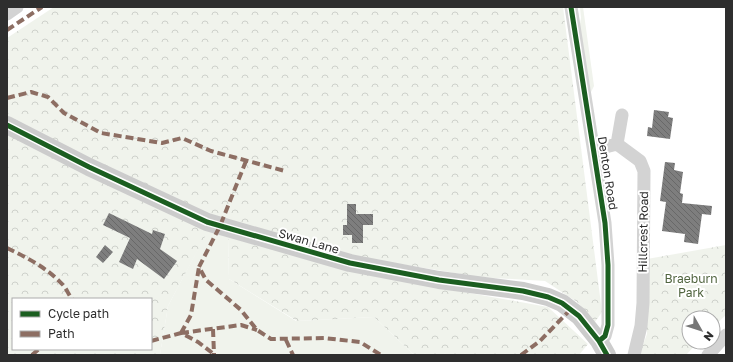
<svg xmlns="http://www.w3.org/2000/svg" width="733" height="362" font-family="'Golos Text',sans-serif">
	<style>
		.green { fill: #f0f3ec }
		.forest { fill: url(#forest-crowns); fill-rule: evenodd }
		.building { fill: url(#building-back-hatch) }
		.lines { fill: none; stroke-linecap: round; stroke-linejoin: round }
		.street { stroke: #d3d3d3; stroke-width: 13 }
		.secondary { stroke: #ccc; stroke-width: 18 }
		.quiet { stroke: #8d6e63; stroke-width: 4; stroke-dasharray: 8 4; stroke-linecap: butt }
		.cycleway-casing { stroke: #fff; stroke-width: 8 }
		.cycleway { stroke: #1b5e20; stroke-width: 5 }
		.labels { text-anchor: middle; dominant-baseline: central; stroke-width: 4; stroke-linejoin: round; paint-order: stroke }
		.street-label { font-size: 12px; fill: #2e2e2e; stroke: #fff }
		.park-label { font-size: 12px; fill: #516540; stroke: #fff }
	</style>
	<defs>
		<pattern id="forest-crowns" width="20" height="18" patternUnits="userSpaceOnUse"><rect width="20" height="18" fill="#f0f3ec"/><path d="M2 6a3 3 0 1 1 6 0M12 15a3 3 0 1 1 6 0" fill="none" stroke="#ced1cb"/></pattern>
		<pattern id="building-back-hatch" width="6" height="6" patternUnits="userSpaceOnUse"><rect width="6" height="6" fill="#7e7e7e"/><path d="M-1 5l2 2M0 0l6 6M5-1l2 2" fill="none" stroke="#686868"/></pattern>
	</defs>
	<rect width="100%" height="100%" fill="#fff"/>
	<path class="green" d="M580 7H583L594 86 591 92 579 29 581 18Z
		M208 230 228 237 229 279 296 321 374 317 414 355H160L168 306Z"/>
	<path class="forest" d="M54 7H563L602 312 595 322 577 302 545 281 479 277 358 257 215 218 168 306 160 355H7V38ZM13 299H151V349H13Z
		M228 237 403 281 548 307 588 344 579 355H414L374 317 297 321 229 279Z
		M726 245V315L713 327V318H689V342H698L686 355H639L647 334V259Z"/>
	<path class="building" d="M654 110 669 112 668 117 673 118 670 139 647 136 648 127 652 128Z
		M665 162 675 163 674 170 683 172 680 193 683 194 682 203 712 206 711 215 702 214 698 244 684 242 685 234 662 231 666 202 660 201Z
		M347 204H356V214H373V225H363V243H352V235H343V225H347Z
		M109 213 152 234 153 230 165 234 160 249 177 261 164 279 137 259 133 269 119 262 130 238 103 225Z
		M105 245 113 252 103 263 96 257Z"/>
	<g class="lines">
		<path class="street" d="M571 7 605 223 608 265V325L605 336 599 341
			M7 14 17 7
			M617 144 640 161 644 171 643 303 641 326 634 355
			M617 144 622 115
			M594 150 617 144
			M708 355 726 335"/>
		<path class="secondary" d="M7 125 89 167 207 222 350 263 439 280 523 291 548 297 562 303 579 316 599 341 607 355"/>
		<path class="quiet" d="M7 30 42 7
			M7 98 31 92 48 97 64 113 101 133 162 143 182 138 211 151 285 171
			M246 161 220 226 199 267 206 280 241 310 257 330 271 339 324 338 360 342 381 355
			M7 248C26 257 47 268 61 283 66 287 68 294 72 299
			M213 329 214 354
			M181 333 241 325 257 330
			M181 333 191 315 199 267
			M286 340 293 355
			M151 341 181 333 198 342 215 355
			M32 355 39 349
			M521 355 540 341 571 309"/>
		<g class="cycleway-casing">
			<path id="cycleway" d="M571 7 605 223 608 265V325L605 336 599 341
				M7 125 89 167 207 222 350 263 439 280 523 291 548 297 562 303 579 316 599 341 607 355"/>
		</g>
		<use href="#cycleway" class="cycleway"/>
	</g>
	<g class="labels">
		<g class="street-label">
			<text transform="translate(608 173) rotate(81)">Denton Road</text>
			<text transform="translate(643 232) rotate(-89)">Hillcrest Road</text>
			<text transform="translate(309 241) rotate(16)">Swan Lane</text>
		</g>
		<g class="park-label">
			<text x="691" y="278">Braeburn<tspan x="691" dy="14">Park</tspan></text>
		</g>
	</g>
	<rect width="733" height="362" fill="none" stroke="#2e2e2e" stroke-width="16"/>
	<rect x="12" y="298" width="140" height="52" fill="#ffffff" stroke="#ababab"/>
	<rect x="20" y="311" width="20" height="6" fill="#1b5e20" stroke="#ababab"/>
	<text x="48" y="318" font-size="12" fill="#2e2e2e">Cycle path</text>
	<rect x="20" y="331" width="20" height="6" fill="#8d6e63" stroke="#ababab"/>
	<text x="48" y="338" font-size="12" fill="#2e2e2e">Path</text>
	<g transform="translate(701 330) rotate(129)"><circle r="19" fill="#ffffff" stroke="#ababab"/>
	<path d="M0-3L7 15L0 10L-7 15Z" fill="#777777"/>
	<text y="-6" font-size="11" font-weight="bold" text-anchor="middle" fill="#2e2e2e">N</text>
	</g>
</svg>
